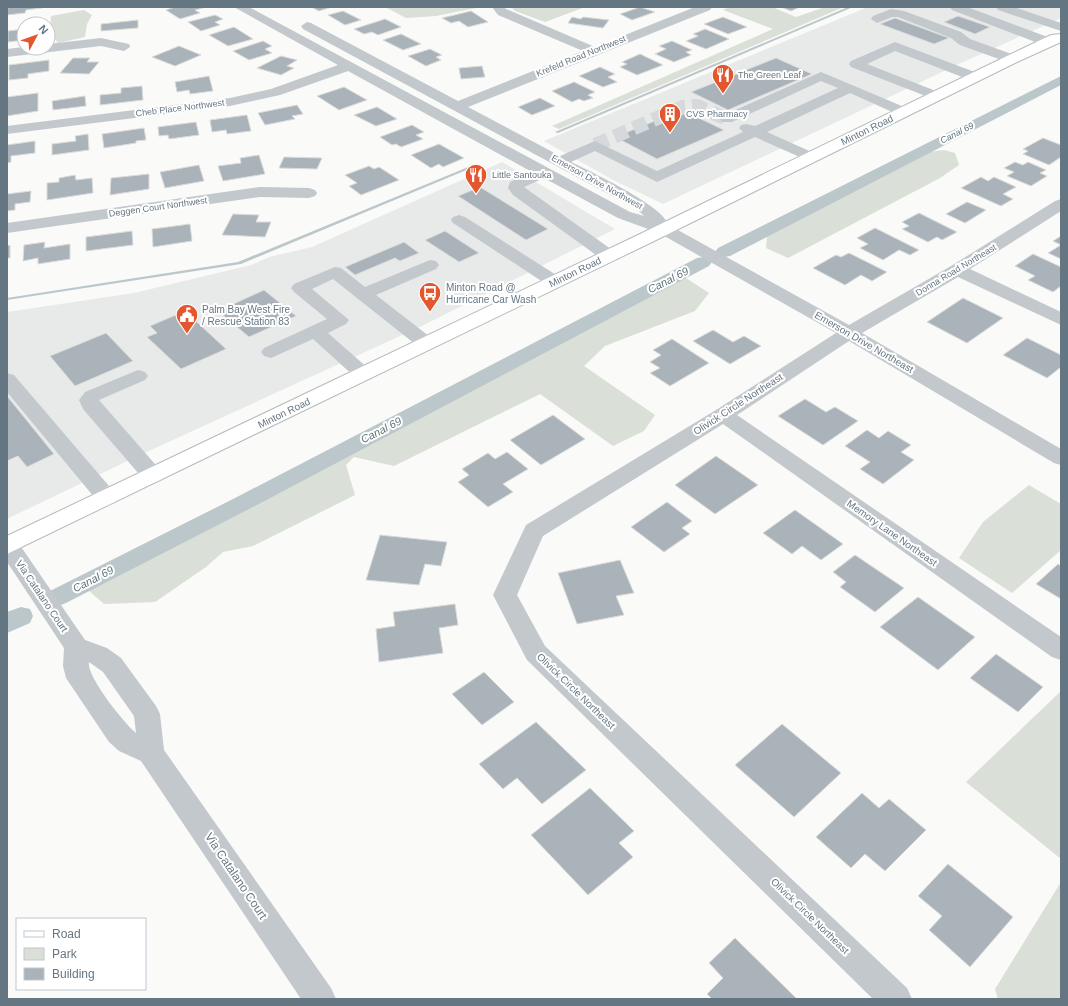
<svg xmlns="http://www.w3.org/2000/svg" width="1068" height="1006" font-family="Helvetica,sans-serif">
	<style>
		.built { fill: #e8e9e9 }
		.green { fill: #dadfd7 }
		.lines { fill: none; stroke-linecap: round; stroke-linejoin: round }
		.stream { fill: #bbc7cb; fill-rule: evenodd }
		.canal { fill: #bbc7cb; fill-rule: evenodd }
		.building { fill: #aab3b9; stroke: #dcdcda }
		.minor-tunnel { stroke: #d5d9db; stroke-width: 14; stroke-dasharray: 14 7; stroke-linecap: butt }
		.major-casing { stroke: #b5babe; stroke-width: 2 }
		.minor { fill: #c3c8cc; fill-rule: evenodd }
		.major { fill: #fff; fill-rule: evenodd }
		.labels { text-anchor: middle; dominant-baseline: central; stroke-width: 4; stroke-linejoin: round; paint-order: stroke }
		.far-street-label { font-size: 9px; fill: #657683; stroke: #fff }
		.far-poi-label { font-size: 9px; fill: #657683; stroke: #fff; text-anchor: start }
		.far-water-label { font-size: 9px; font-style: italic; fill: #60757c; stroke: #fff }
		.street-label { font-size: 10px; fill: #657683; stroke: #fff }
		.poi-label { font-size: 10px; fill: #657683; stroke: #fff; text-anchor: start }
		.water-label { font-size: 11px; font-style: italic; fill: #60757c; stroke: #fff }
		.near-street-label { font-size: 12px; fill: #657683; stroke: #fff }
	</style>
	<rect width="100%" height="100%" fill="#fafaf8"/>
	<path class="built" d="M868 7H1061V18L959 64 663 204 613 180 544 141Z
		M502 162 615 229 422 326 140 455 7 519V312L134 293 251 265 269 257 312 247Z"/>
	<path class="green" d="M385 7H481L436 16 406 18Z
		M511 7H585L545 22 515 11Z
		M729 7H772L796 17 825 7H844L559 129 552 126 773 29 723 10Z
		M84 10 92 15 87 24 85 37 58 43 50 32 51 16Z
		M944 150 955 153 959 165 940 178 788 258 766 248 767 236 928 152Z
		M686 278 709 293 695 311 605 346 584 366 655 415 644 431 613 446 540 394 394 466 354 457 346 465 355 495 253 546 223 552 206 567 155 602 104 604 88 590Z
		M1029 485 1061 504V550L1012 593 959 558 983 522Z
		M1061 691V859L966 782Z
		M1061 882V999H998L995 989Z"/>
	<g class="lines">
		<path class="stream" d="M848 7H853L558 133 555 132Z
			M473 165 476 166 241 264 7 300V298L238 262Z"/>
		<path class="canal" d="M1061 76V85L730 256 724 257 718 256 715 252 718 248Z
			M703 257 709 258 712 262 709 266 251 508 66 603 58 606 50 603 46 597 50 591 235 498 697 258Z
			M21 607 30 609 33 616 30 623 7 633V612Z"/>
	</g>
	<path class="building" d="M8 7H42V8L26 10 25 13 7 15Z
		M175 7H201L203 8 195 10 200 13 180 19 166 10Z
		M311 7H332L319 11Z
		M640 7 655 12 632 20 620 14Z
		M781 7H800L791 11Z
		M343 11 361 20 345 25 328 15Z
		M471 11 488 22 468 27 459 21 451 23 442 18Z
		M215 15 223 19 215 22 220 25 201 31 188 22Z
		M958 16 990 27 975 34 944 22Z
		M572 17 581 19 583 17 609 20 603 28 568 23Z
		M723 17 747 27 728 34 704 24Z
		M895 18 949 38 934 44 880 24Z
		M385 19 401 27 378 35 372 32 364 34 354 29Z
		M138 20V28L101 31V24Z
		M234 27 253 39 228 46 209 35Z
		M24 29V40L8 42V31Z
		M705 29 729 39 706 49 686 41 698 36 693 34Z
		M401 34 421 44 403 50 383 40Z
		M263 41 272 46 265 49 272 53 249 60 233 51Z
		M672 41 692 50 686 52 691 55 674 62 655 54 666 49 659 46Z
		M179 46 201 55 175 66 152 57Z
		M430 49 442 55 436 57 441 60 426 66 408 56Z
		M640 54 663 65 637 75 620 67 627 64 622 62Z
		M281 56 297 60 287 66 294 68 281 75 257 68Z
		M73 58H90L87 62H99L89 74 60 73Z
		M776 58 812 74 728 110 691 92Z
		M49 60V71L28 74V78L9 80V65Z
		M482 66 485 77 461 79 459 68Z
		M600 67 615 74 608 77 617 82 603 87 579 76Z
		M209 76 213 91 190 94 189 90 177 92 175 82Z
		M574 82 595 92 588 95 593 98 584 101 579 99 572 102 552 91Z
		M142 86 143 100 100 105V95L121 93V88Z
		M344 87 367 100 339 110 317 96Z
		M38 93V111L7 116V97Z
		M85 96 86 106 53 110 52 101Z
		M540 98 555 106 532 115 518 107Z
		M297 105 303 114 292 116 295 119 265 125 258 113Z
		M377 107 397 119 376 126 354 115Z
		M682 110 724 130 657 159 615 137Z
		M247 115 251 131 227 134 226 130 212 132 210 120Z
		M196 122 199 135 169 139 168 135 159 136 158 127Z
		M412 125 424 132 416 135 423 139 401 147 396 144 392 145 380 137Z
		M144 128 146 140 136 141V143L104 148 102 134Z
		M88 134 89 150 52 155V144L76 141 75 136Z
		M1043 138 1061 145V157L1049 165 1023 154 1028 151 1023 149Z
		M35 141V153L11 156V162L7 163V145Z
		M439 144 464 158 443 167 439 164 431 168 411 155Z
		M259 155 265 174 223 181 218 166 241 163 240 158Z
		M284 157 322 158 317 169 279 168Z
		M1015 162 1023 165 1028 162 1046 170 1040 173 1047 176 1031 186 1007 176 1014 172 1004 168Z
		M199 165 204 181 165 188 160 172Z
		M369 166 374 169 379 167 399 180 361 195 349 186 357 183 345 175Z
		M149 174V189L110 195 111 178Z
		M75 175 76 180 92 178 93 193 47 200V183L59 182V178Z
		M981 177 988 181 994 177 1016 187 1003 194 1013 199 1001 206 961 188Z
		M480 187 548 229 526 240 458 196Z
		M31 191 30 202 15 204V210L7 211V194Z
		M967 202 986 210 965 223 946 214Z
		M919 213 957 232 942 240 937 237 928 242 902 229 909 226 902 222Z
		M233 214 259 215 256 222H271L265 237 222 235Z
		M190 224 192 241 153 247 152 229Z
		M875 228 919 250 910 255 899 250 883 260 860 248 868 244 857 238Z
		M132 231 133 245 86 251V237Z
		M445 231 479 253 459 262 425 240Z
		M1061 236V259L1048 253 1061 245 1053 241Z
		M45 242 44 248 70 244V259L38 264V258L23 261 24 245Z
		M404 242 419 253 400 261 395 258 355 275 345 267Z
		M10 245V258H7V246Z
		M849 253 887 272 872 281 861 275 845 285 813 268 836 255 841 257Z
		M1033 254 1061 267V286L1053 292 1028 280 1035 276 1015 266Z
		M264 290 296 316 249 337 218 311Z
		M963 298 1003 318 967 343 927 322Z
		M185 311 226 349 181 369 147 337 157 333 150 326Z
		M713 330 733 342 744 336 761 346 730 364 693 341Z
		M106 333 133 361 75 386 50 356Z
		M1027 338 1061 355V367L1047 378 1003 355Z
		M672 339 709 363 670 386 650 373 660 368 650 362 661 355 653 350Z
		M7 396 54 454 27 467 18 456 7 461Z
		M805 399 826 412 835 407 858 421 823 445 778 416Z
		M553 415 585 439 541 465 510 440Z
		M867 430 879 438 888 431 911 445 901 452 914 460 883 484 860 469 870 462 845 446Z
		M507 452 528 469 503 484 513 492 488 507 458 482 469 475 462 469 488 453 495 459Z
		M716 456 758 485 715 514 675 485Z
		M667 502 692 521 682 528 690 534 664 552 631 527Z
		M795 510 843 544 821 560 802 546 792 554 763 533Z
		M380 535 447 542 441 566 425 564 419 585 366 580Z
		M855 555 904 588 875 612 840 587 846 582 833 572Z
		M620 560 634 593 616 596 624 615 577 624 558 573Z
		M1058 564 1061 566V599L1036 584Z
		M918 597 975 637 938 670 880 627Z
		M455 604 458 625 439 628 443 653 379 662 376 629 395 626 393 612Z
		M996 654 1043 687 1018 712 970 678Z
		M484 672 514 702 482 725 452 694Z
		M536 722 586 770 542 804 517 778 503 789 479 764Z
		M782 724 841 773 794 817 735 765Z
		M590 788 634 831 619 843 633 857 588 895 531 835Z
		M862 793 879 808 889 799 926 830 885 871 865 854 851 868 816 837Z
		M948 864 1013 917 970 967 929 930 942 916 918 896Z
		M735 938 797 999H712L707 994 723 978 709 963Z"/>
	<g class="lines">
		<path class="minor-tunnel" d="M595 145 683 107 697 106 727 119"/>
		<g class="major-casing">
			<path id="major" d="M1061 34V42L1017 62 650 243 7 554V536L638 235 1007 56 1051 35Z"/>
		</g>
		<path class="minor" d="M234 7H249L630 212 644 216 638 210 303 29 301 26 307 22 311 23 458 101 583 51 498 15 492 7H504L506 9 595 47 695 7H712L710 10 468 107 560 156 595 141 657 171 743 132 739 128 741 125 746 124 755 126 838 88 821 81 732 122H722L720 119 722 116 821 72 909 109 911 112 909 115H899L850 93 767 132 816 154 819 157 816 160 811 162 755 137 657 182 595 151 571 162C588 170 667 208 667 224L849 325 951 266 1055 201 1061 199V211L970 269 1061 312V325L958 277 862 333 1061 449V465L1054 463 849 341 737 415 1061 637V660L1052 657 723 424 543 536 517 595 545 646 907 988 912 999H873L527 660 493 595 526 525 716 410 836 333 659 233 618 218 544 178 524 187 615 252 618 256 615 260 609 261 603 260 513 195 508 188 510 182 532 172 348 71 280 95 230 106 7 134V126L230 98 271 89 338 65Z
			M950 7H967L1053 39 1054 42 1048 46 1043 45 952 10Z
			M996 7H1014L1061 23V31L998 10Z
			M891 9 904 11 961 32 970 39 1017 56 1019 59 1017 62H1007L960 45 951 38 898 17H892L877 23 871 19 873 16Z
			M101 38 129 44 130 47 124 51 101 46 7 57V49L24 47 48 48V44Z
			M895 42 980 74 982 77 980 80H970L895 51 867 64 941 93 943 96 941 99 936 100 851 67 849 64 851 61Z
			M260 187 309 188 315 190 317 193 315 196 309 198 260 197 7 233V223Z
			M459 215 465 217 561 278 564 282 561 286 555 287 549 286 453 223 451 220 453 217Z
			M430 260 436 261 439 265 436 269 376 295 434 340 436 344 434 348 427 350 420 348 333 279 312 289 349 320 346 324 328 333 370 370 373 374 370 378 363 380 356 378 313 339 271 358 264 356 261 352 264 348 327 319 294 292 291 288 294 284 335 267 341 268 365 287Z
			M138 370 145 372 148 376 145 380 99 400 161 471 164 476 161 481 153 483 145 481 83 409 79 400 85 392Z
			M7 373 14 375 115 493 118 498 115 503 107 506 99 503 7 392Z
			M7 536 15 538 85 640 107 648 121 658 156 706 160 714 164 750 331 988 336 999H301L141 761 119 751 109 742 66 678 63 666 64 648 7 562ZM89 662 103 672 134 716 136 733C124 723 86 676 89 662Z"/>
		<use href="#major" class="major"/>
	</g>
	<defs>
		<g id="restaurant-pin" transform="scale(1.15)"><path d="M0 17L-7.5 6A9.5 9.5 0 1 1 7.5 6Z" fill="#e4572e" stroke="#fff"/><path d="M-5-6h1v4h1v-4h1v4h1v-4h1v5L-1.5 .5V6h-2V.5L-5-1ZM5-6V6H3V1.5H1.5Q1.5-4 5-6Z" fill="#fff"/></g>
		<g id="building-pin" transform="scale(1.15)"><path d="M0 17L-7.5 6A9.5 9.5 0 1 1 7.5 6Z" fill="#e4572e" stroke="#fff"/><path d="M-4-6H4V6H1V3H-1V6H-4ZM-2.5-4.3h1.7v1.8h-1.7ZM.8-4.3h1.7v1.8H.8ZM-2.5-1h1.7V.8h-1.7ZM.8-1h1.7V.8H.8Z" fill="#fff"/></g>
		<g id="bus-pin" transform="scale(1.15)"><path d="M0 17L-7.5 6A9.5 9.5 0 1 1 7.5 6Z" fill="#e4572e" stroke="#fff"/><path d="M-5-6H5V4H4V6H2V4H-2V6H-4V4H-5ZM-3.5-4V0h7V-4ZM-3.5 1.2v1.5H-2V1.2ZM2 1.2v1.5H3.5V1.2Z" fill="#fff"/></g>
		<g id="civic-pin" transform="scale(1.15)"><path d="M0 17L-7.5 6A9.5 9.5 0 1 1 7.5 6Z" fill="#e4572e" stroke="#fff"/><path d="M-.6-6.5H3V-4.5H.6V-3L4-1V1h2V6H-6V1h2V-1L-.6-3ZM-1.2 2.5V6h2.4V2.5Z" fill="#fff"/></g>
	</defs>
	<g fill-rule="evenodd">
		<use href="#restaurant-pin" x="723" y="75"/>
		<use href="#building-pin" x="670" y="114"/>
		<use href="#restaurant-pin" x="476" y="175"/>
		<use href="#bus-pin" x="430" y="293"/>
		<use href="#civic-pin" x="187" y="315"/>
	</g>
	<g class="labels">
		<g class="far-street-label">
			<text transform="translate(581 56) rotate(-22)">Krefeld Road Northwest</text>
			<text transform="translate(180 108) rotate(-7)">Cheb Place Northwest</text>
			<text transform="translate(597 182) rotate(29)">Emerson Drive Northwest</text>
			<text transform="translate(158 207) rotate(-8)">Deggen Court Northwest</text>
			<text transform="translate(956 270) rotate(-31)">Donna Road Northeast</text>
		</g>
		<g class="far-poi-label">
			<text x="738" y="75">The Green Leaf</text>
			<text x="686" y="114">CVS Pharmacy</text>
			<text x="492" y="175">Little Santouka</text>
		</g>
		<g class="far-water-label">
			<text transform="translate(957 133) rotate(-27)">Canal 69</text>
		</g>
		<g class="street-label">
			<text transform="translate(867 130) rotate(-26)">Minton Road</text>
			<text transform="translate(575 272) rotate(-26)">Minton Road</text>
			<text transform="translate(864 342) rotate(30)">Emerson Drive Northeast</text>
			<text transform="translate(738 404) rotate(-33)">Olivick Circle Northeast</text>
			<text transform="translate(284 413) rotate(-26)">Minton Road</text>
			<text transform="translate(892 533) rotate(35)">Memory Lane Northeast</text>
			<text transform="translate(42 596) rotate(56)">Via Catalano Court</text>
			<text transform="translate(576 691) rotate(44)">Olivick Circle Northeast</text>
			<text transform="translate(810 916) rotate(44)">Olivick Circle Northeast</text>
		</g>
		<g class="poi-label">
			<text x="446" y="287">Minton Road @<tspan x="446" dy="12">Hurricane Car Wash</tspan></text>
			<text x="202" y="309">Palm Bay West Fire<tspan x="202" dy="12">/ Rescue Station 83</tspan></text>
		</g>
		<g class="water-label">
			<text transform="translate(668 280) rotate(-27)">Canal 69</text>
			<text transform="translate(381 430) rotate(-27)">Canal 69</text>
			<text transform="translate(93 579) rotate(-27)">Canal 69</text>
		</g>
		<g class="near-street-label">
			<text transform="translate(236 876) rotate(56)">Via Catalano Court</text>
		</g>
	</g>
	<rect width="1068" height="1006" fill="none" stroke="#657683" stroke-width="16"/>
	<rect x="16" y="918" width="130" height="72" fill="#ffffff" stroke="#c1c8cd"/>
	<rect x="24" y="931" width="20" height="6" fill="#ffffff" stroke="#c1c8cd"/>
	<text x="52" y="938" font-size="12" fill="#657683">Road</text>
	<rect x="24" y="948" width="20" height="12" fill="#dadfd7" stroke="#c1c8cd"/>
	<text x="52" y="958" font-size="12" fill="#657683">Park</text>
	<rect x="24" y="968" width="20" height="12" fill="#aab3b9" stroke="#c1c8cd"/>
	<text x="52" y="978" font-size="12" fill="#657683">Building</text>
	<g transform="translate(36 36) rotate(49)"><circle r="19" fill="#ffffff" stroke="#c1c8cd"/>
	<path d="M0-3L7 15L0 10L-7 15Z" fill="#e4572e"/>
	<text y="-6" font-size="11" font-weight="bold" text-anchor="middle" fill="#657683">N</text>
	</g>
</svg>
